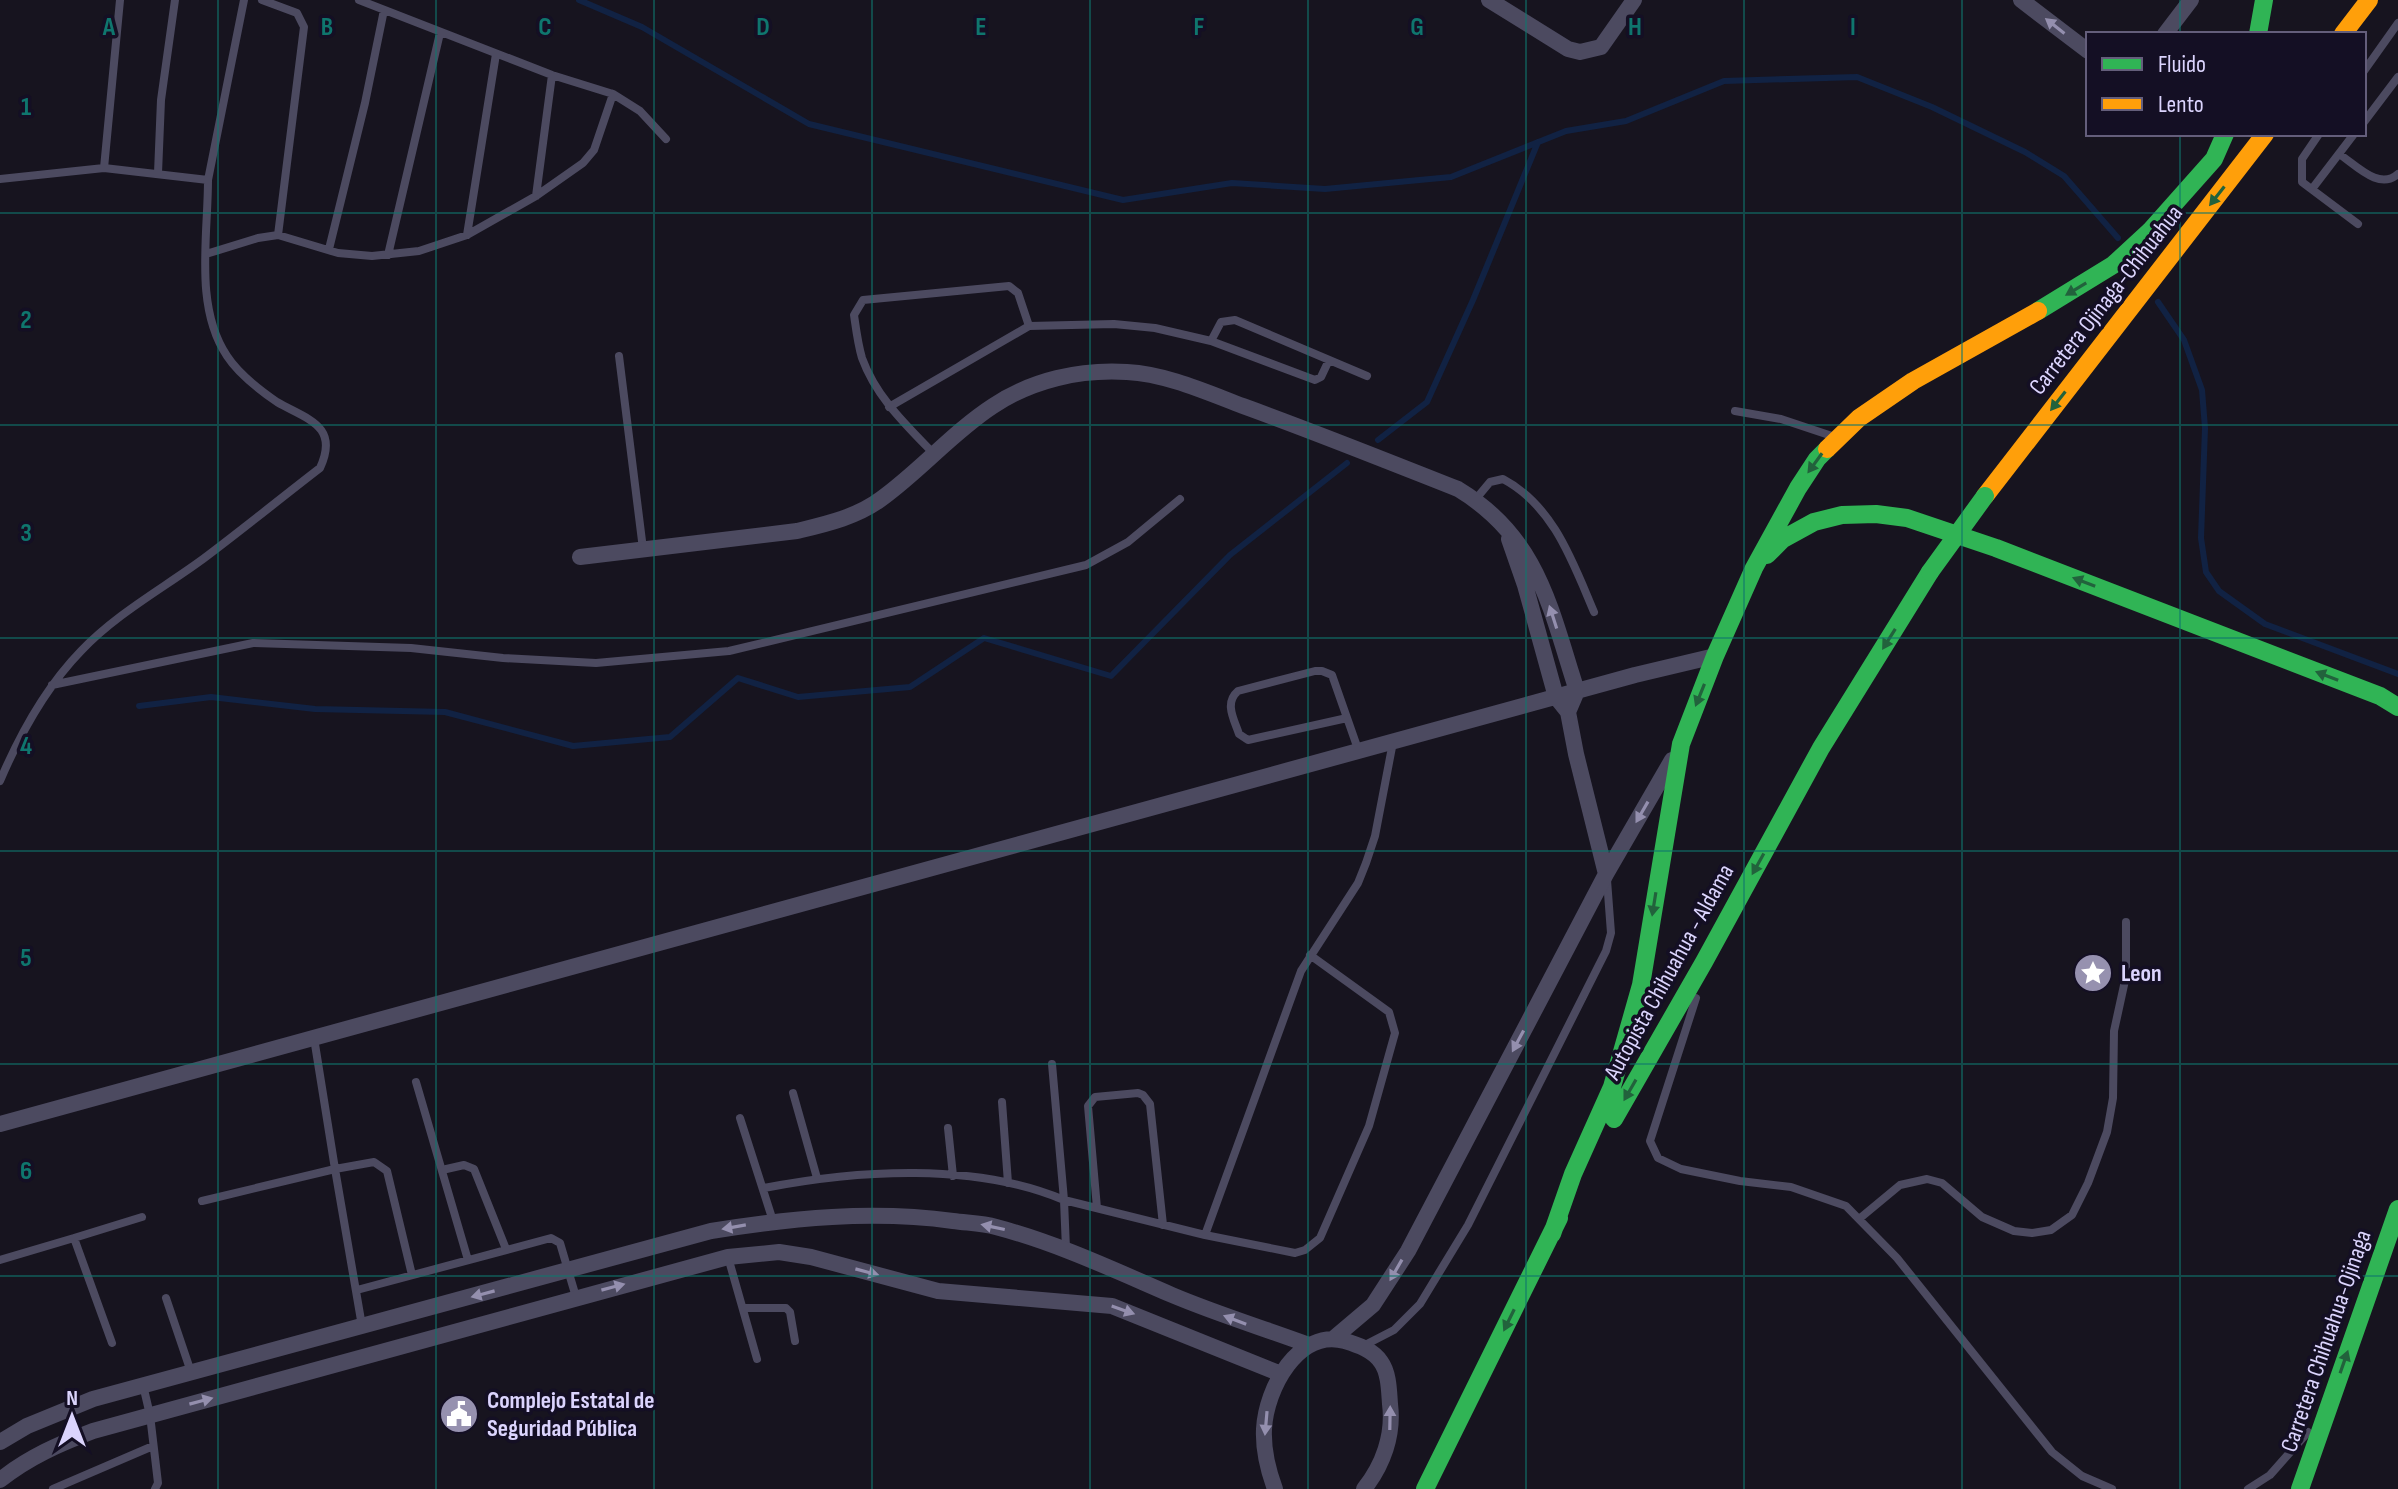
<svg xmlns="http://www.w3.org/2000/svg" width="2398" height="1489" font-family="'Sofia Sans Condensed',sans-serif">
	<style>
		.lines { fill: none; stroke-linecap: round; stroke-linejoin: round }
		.stream { stroke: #112243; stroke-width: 6 }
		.lane { stroke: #4c4a60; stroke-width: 8 }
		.street { stroke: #4c4a60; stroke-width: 16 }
		.fast { stroke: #30b455; stroke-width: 18 }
		.slow { stroke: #ff9f0a; stroke-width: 18 }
		.fast-bridge { stroke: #30b455; stroke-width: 18 }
		.oneway { fill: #948fae }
		.oneway2 { fill: #22623c }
		.grid { fill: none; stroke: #0f766e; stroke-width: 2; stroke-opacity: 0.55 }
		.labels { text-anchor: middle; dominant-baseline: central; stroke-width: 7; stroke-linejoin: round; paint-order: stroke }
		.street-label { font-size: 24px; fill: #dbd4fd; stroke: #140f24 }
		.poi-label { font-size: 24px; font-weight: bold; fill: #dbd4fd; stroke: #140f24; text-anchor: start }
		.grid-label { font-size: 26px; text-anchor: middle; font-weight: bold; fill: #0f766e; stroke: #140f24; stroke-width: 7; stroke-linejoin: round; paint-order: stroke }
	</style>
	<rect width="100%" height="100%" fill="#17141f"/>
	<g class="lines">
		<path class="stream" d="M579 0 642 27 809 124 1123 200 1232 183 1325 189 1451 177 1566 131 1626 121 1724 81 1857 77 1932 107 2025 152 2064 176 2118 238
			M2158 302 2184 340 2202 390 2205 428 2201 538 2206 572 2219 591 2265 624 2398 674
			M1378 440 1427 402 1473 300 1538 142
			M139 706 211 697 315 709 445 712 573 746 670 737 738 678 798 697 910 687 984 638 1111 676 1230 555 1347 463"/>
		<path class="lane" d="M262 0 297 13 304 27 278 235 338 253 372 256 419 251 467 235 536 196 583 163 594 150 613 94 552 75 359 0
			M2364 71 2398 23
			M613 94 640 111 666 139
			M2364 122 2398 77
			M2319 134 2302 159V182L2358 224
			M2339 154C2356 165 2379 191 2398 174
			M104 168 120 0
			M158 173 161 100 175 0
			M0 179 104 168 208 180C208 236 194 307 227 356 238 373 261 391 277 402 306 419 340 425 320 468 281 498 243 529 203 559 162 589 116 614 81 651 45 688 20 734 0 781
			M208 180 244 0
			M2312 189 2354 134
			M536 196 552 75
			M467 235 496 54
			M329 249 365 103 384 10
			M206 254 258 238 278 235
			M388 255 440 33
			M1211 341 1315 380 1321 377 1329 360
			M619 356 643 549
			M889 407 1029 326
			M1735 411 1781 419 1832 436
			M934 454C906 425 876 397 862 358 858 345 856 329 854 315L863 300 1009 286 1018 293 1029 326 1114 324 1155 328 1211 341 1221 322 1235 320 1367 376
			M1475 500 1490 482 1503 479C1554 506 1573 563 1594 612
			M52 685 253 643 411 648 503 658 596 663 729 651 1086 565 1128 542 1180 499
			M1347 718 1248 740 1239 734C1234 719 1224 703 1238 691L1315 671H1322L1332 675 1359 752
			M1696 998 1650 1141 1658 1158 1681 1169 1740 1181 1791 1187 1846 1206 1897 1258 2052 1452 2082 1476 2112 1489
			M1052 1064 1064 1200 1205 1235 1295 1253 1305 1250 1320 1238 1369 1126 1395 1033 1389 1012 1310 955
			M416 1082 468 1260
			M793 1093 817 1178
			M1002 1102 1008 1183
			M740 1118 773 1221
			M948 1128 953 1176
			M442 1170 464 1165 474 1169 506 1249
			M764 1188C857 1170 974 1162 1064 1200L1066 1249
			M202 1201 335 1169 314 1038
			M1097 1208 1088 1106 1095 1097 1138 1093 1143 1095 1150 1104 1163 1225
			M1859 1219 1900 1185 1927 1179 1942 1183 1982 1217 2014 1231 2032 1233 2051 1230 2072 1215 2088 1183 2107 1132 2113 1098 2114 1031 2126 976V922
			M1205 1235 1301 971 1358 883 1366 863 1375 836 1393 742
			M74 1238 142 1217
			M728 1257 757 1359
			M0 1260 74 1238 112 1343
			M357 1290 551 1238 560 1243 576 1297
			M166 1298 191 1372
			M744 1308H786L790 1312 795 1341
			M362 1326 335 1169 374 1162 387 1171 412 1275
			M1363 1346 1394 1330 1420 1304 1468 1225 1606 951 1611 933 1607 880
			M143 1385 150 1415 158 1483 155 1489
			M53 1489 153 1446
			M2248 1489 2270 1475 2308 1432"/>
		<path class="street" d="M1489 0 1568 49 1580 52 1601 47 1634 0
			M2021 0 2088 51
			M2165 34 2191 0
			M1509 539 1525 585 1556 697 1568 712 1576 754 1606 874
			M580 557 797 531C826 524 857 517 881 499 920 471 953 432 993 406 1032 380 1080 369 1127 372 1166 374 1206 392 1243 406 1315 432 1387 461 1458 489 1539 538 1550 608 1577 691L1568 712
			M0 1124 1635 675 1715 656
			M1334 1338 1373 1305 1408 1251 1606 874 1672 760
			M0 1442 27 1426 93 1399 711 1231C792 1218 872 1210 953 1221 967 1223 982 1223 996 1227 1057 1243 1114 1270 1172 1295 1217 1314 1263 1328 1309 1345
			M0 1480C29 1457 59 1444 93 1431L728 1257 779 1252 811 1257 938 1291 1112 1306 1281 1374
			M1275 1489C1268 1470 1263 1449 1264 1429 1266 1389 1298 1328 1345 1341 1358 1345 1373 1350 1381 1362 1389 1373 1389 1391 1390 1404 1394 1435 1383 1465 1364 1489"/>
		<path class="fast" d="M2258 34 2264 0
			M2038 311 2113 265 2150 231 2214 159 2225 134
			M1767 555 1783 539 1814 522 1842 515 1876 514 1907 518 1996 548 2380 696 2398 707
			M1614 1119 1704 962 1821 748 1930 572
			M1552 1234 1573 1174 1612 1087 1641 985 1681 744 1715 656 1754 568 1798 488 1817 459 1827 449
			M1425 1489 1559 1218
			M2300 1489 2398 1209"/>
		<path class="slow" d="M2343 34 2369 0
			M1827 449 1859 418 1913 381 2038 311
			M1985 496 2265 134"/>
		<path class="fast-bridge" d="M1930 572 1985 496"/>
	</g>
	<defs><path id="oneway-solid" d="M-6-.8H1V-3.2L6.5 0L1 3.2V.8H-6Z" transform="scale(2)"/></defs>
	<g class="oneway">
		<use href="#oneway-solid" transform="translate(2055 26) rotate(-142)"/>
		<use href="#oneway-solid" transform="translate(1553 617) rotate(-108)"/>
		<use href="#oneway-solid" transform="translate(1642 812) rotate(120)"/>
		<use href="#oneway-solid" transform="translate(1518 1041) rotate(118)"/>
		<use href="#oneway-solid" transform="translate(734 1227) rotate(170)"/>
		<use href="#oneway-solid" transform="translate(993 1227) rotate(-168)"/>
		<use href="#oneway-solid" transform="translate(1396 1270) rotate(120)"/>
		<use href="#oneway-solid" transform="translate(867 1272) rotate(15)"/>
		<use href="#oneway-solid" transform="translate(613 1287) rotate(-15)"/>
		<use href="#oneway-solid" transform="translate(483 1294) rotate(165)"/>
		<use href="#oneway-solid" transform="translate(1123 1310) rotate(19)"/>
		<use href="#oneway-solid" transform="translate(1235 1320) rotate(-159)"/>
		<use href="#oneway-solid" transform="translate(201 1401) rotate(-15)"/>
		<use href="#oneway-solid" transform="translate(1390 1418) rotate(-89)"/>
		<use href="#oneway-solid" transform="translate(1266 1423) rotate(95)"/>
	</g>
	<g class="oneway2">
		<use href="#oneway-solid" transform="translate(2217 196) rotate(128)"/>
		<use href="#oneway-solid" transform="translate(2076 289) rotate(149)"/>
		<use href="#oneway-solid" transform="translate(2058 401) rotate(128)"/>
		<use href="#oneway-solid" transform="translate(1815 463) rotate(126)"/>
		<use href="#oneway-solid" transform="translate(2084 582) rotate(-159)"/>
		<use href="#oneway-solid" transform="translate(1889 639) rotate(122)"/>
		<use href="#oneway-solid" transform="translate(2327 676) rotate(-159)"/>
		<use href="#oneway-solid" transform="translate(1700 695) rotate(112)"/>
		<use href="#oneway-solid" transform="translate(1758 864) rotate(119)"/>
		<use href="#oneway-solid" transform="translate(1654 904) rotate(99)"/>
		<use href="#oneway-solid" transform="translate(1630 1090) rotate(120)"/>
		<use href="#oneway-solid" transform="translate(1509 1320) rotate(116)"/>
		<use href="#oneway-solid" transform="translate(2344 1362) rotate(-71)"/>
	</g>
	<path class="grid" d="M218 0V1489M436 0V1489M654 0V1489M872 0V1489M1090 0V1489M1308 0V1489M1526 0V1489M1744 0V1489M1962 0V1489M2180 0V34M2180 134V1489M0 213H2398M0 425H2398M0 638H2398M0 851H2398M0 1064H2398M0 1276H2398"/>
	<defs>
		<g id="sight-disc" transform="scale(2)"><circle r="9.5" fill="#9691af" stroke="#140f24"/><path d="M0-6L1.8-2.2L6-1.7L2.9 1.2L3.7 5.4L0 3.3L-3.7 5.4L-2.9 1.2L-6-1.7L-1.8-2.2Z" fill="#fff"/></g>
		<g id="civic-disc" transform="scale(2)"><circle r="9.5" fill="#9691af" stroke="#140f24"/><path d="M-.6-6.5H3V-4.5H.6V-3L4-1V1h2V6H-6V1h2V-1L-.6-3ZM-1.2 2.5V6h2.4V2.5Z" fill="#fff"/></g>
	</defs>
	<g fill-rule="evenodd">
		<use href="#sight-disc" x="2093" y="973"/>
		<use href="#civic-disc" x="459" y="1414"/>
	</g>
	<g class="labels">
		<g class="street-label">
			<text transform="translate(2106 300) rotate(-52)">Carretera Ojinaga-Chihuahua</text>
			<text transform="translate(1669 972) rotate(-61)">Autopista Chihuahua - Aldama</text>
			<text transform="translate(2326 1341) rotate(-71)">Carretera Chihuahua-Ojinaga</text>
		</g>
		<g class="poi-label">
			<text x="2121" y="973">Leon</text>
			<text x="487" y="1400">Complejo Estatal de<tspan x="487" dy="28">Seguridad Pública</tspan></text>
		</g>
	</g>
	<g class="grid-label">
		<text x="109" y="35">A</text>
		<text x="327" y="35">B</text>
		<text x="545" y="35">C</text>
		<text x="763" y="35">D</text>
		<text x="981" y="35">E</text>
		<text x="1199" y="35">F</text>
		<text x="1417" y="35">G</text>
		<text x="1635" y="35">H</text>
		<text x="1853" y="35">I</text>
		<text x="26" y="115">1</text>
		<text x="26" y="328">2</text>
		<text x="26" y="541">3</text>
		<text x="26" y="754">4</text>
		<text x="26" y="966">5</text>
		<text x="26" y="1179">6</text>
	</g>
	<rect x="2086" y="32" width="280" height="104" fill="#140f24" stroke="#645e7b" stroke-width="2"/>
	<rect x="2102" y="58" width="40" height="12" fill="#30b455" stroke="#645e7b" stroke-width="2"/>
	<text x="2158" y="72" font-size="24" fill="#dbd4fd">Fluido</text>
	<rect x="2102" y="98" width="40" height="12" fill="#ff9f0a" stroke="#645e7b" stroke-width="2"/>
	<text x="2158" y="112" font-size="24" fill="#dbd4fd">Lento</text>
	<g transform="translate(72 1417)" stroke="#140f24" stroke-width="6" paint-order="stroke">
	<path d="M0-6L14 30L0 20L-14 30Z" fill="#dbd4fd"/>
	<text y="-12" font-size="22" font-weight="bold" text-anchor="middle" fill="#dbd4fd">N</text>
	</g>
</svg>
